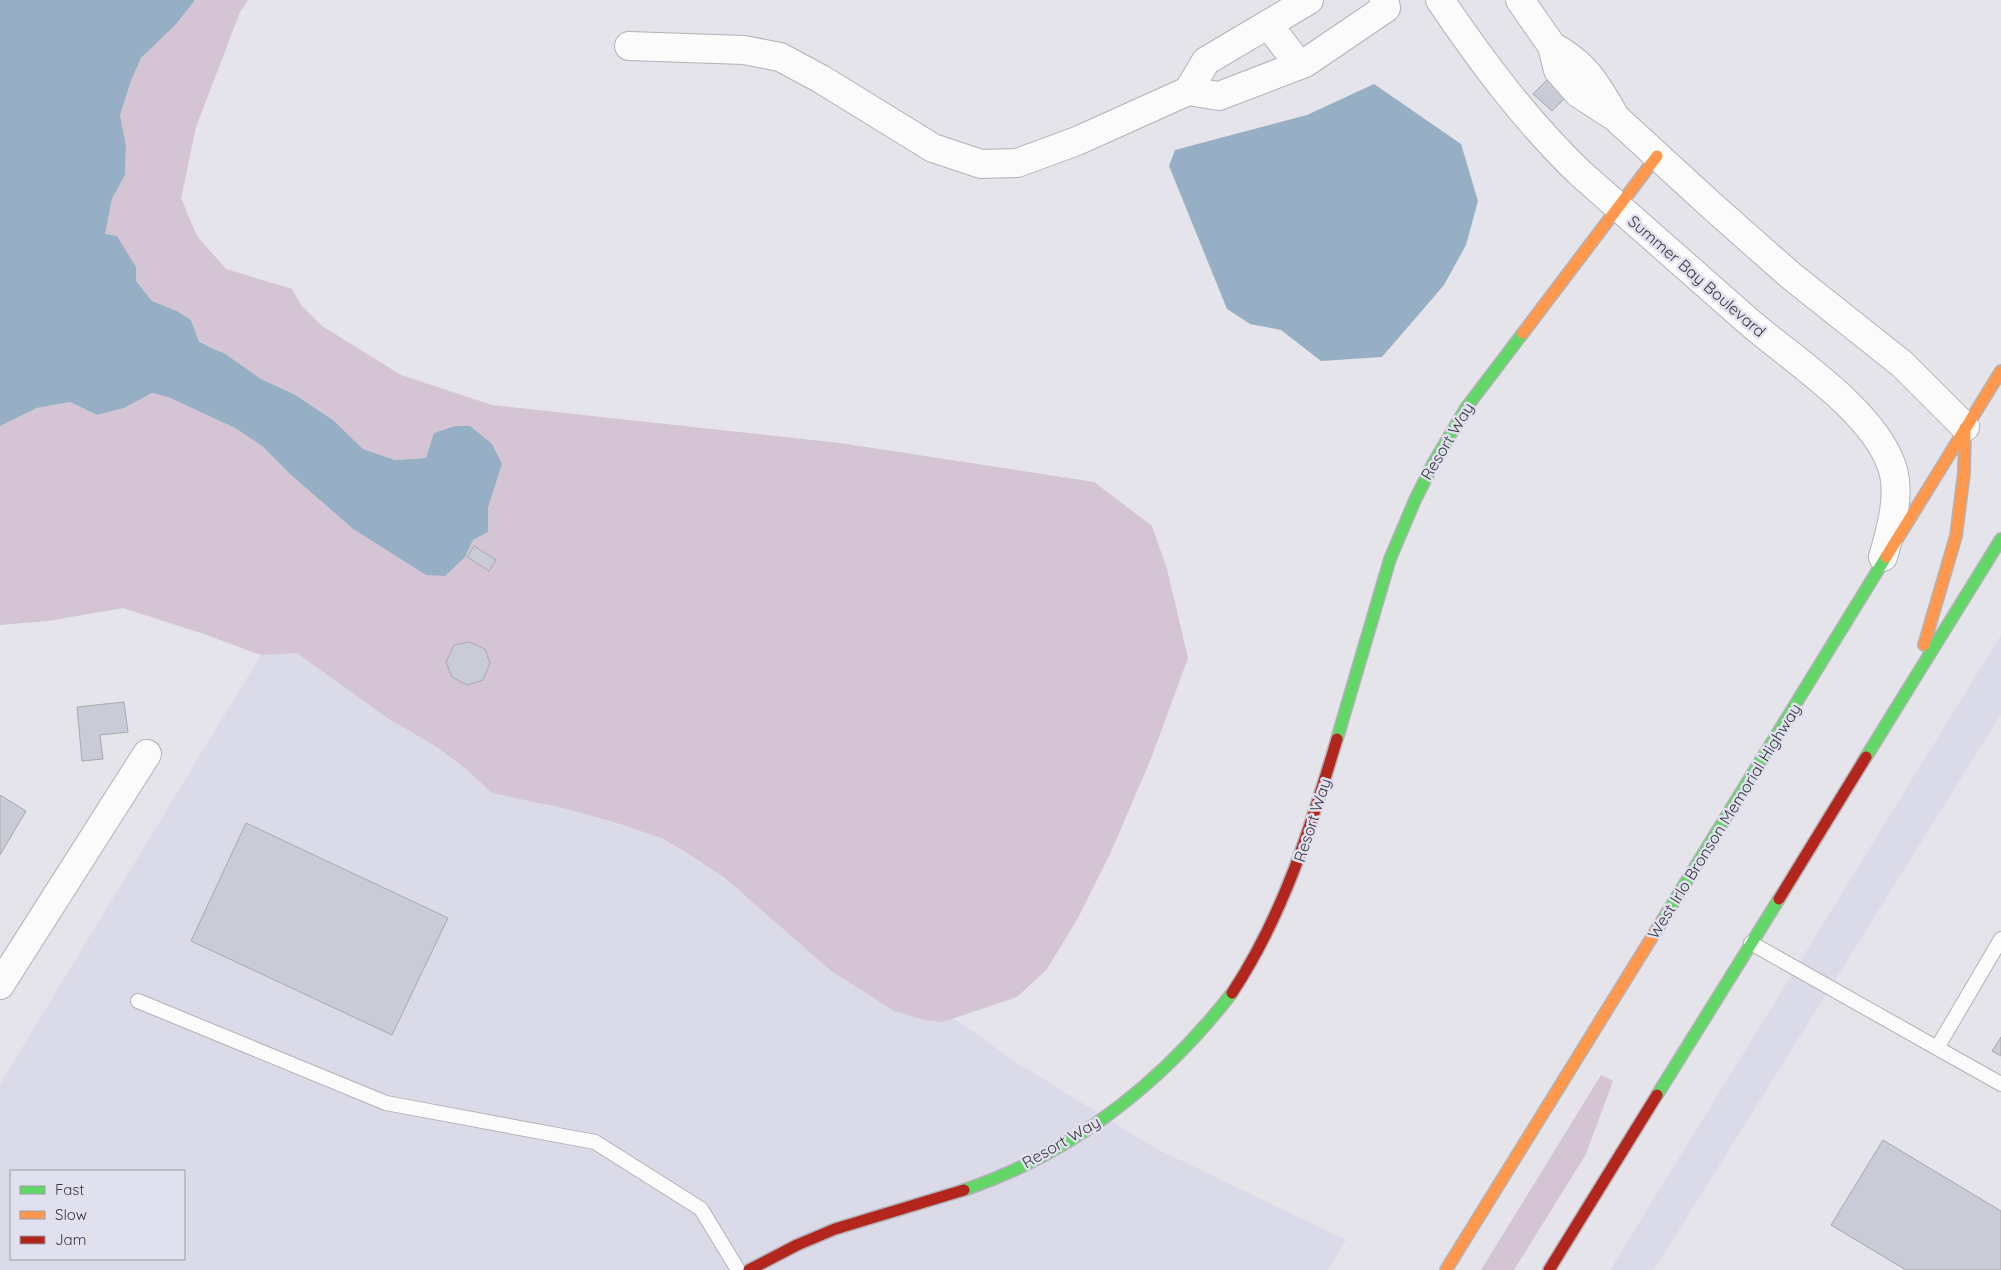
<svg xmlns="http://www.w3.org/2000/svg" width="2001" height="1270" font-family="Quicksand,sans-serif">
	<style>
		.built { fill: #dbdae8; fill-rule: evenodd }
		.green { fill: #d4c4d4 }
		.water { fill: #97afc4 }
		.building { fill: #c9ccd6; stroke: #a8a8ad }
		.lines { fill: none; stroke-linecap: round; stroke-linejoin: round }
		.lane-casing { stroke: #b2b2b7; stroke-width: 16 }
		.street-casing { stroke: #b2b2b7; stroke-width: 30 }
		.fast-casing { stroke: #b2b2b7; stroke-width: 14 }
		.slow-casing { stroke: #b2b2b7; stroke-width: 14 }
		.jam-casing { stroke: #b2b2b7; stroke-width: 14 }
		.lane { stroke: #fbfbfc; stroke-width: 14 }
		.street { stroke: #fbfbfc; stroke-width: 28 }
		.fast { stroke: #63d668; stroke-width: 11 }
		.slow { stroke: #ff974d; stroke-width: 11 }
		.jam { stroke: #b3261e; stroke-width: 11 }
		.labels { text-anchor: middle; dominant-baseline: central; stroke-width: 5; stroke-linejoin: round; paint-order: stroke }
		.street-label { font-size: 16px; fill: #38383e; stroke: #e1e0ee }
	</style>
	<rect width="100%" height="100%" fill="#e4e4ea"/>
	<path class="built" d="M2001 635V714L1654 1270H1610Z
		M297 653 387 718 434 746 466 769 492 793 567 809 661 838 725 878 830 970 862 989 943 1022 954 1018 1014 1061 1155 1148 1346 1240 1328 1270H0V1084L261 655ZM11 1171H184V1259H11Z"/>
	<path class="green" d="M195 0H248L240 12 196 127 181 198 197 236 226 269 292 289 301 305 322 326 401 375 492 405 840 443 1094 482 1152 526 1167 569 1188 658 1150 761 1111 852 1079 916 1047 969 1017 997 943 1022 925 1020 894 1011 830 970 725 878 682 850 661 838 616 823 567 809 492 793 466 769 435 746 387 718 297 653 261 655 207 635 123 608 48 621 0 625V426L37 408 70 402 97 415 124 408 152 393 168 397 235 428 262 446 290 474 353 529 426 575 465 557 473 540 488 532V508L502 464 426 458 395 460 363 449 333 420 297 395 261 379 224 353 211 348 199 340 191 320 177 311 152 301 135 281 136 267 105 234 112 199 125 175 126 146 120 115 131 81 141 58 175 24Z
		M1601 1075 1613 1081 1586 1154 1514 1270H1481Z"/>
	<path class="water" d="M0 0H195L176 24 141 58 131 81 120 115 126 146 125 175 112 199 105 234 117 236 136 267V281L152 301 177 311 191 320 199 341 211 348 224 353 261 379 296 395 333 420 363 449 395 460 426 458 434 433 455 426H470L492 444 502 464 488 508V532L473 540 465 557 445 576 426 575 353 529 290 474 262 446 235 428 168 397 152 393 124 408 97 415 70 402 37 408 0 426Z
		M1374 84 1461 144 1478 201 1466 245 1444 285 1382 357 1321 361 1281 330 1250 324 1227 309 1169 166 1175 150 1307 115Z"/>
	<path class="building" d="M1547 80 1565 98 1552 111 1533 94Z
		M474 546 496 560 489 571 467 557Z
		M469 642 485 649 490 663 483 680 467 685 452 677 446 662 454 645Z
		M124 702 128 732 100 735 103 759 82 761 77 707Z
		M0 795 26 811 0 855Z
		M246 823 448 918 392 1035 191 941Z
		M2001 1037V1056L1992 1051Z
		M1883 1140 2001 1211V1270H1906L1831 1225Z"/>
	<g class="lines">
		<g class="lane-casing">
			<path id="lane" d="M1751 943 1937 1048 2001 939
				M138 1001 386 1103 595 1142 701 1209 738 1270
				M1937 1048 2001 1084"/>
		</g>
		<g class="street-casing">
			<path id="street" d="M1309 0 1206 61 1188 91 1219 96 1305 63 1386 8 1384 0
				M1440 0C1482 62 1526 121 1580 173 1636 222 1692 272 1748 321 1793 360 1870 408 1891 464 1902 492 1891 529 1883 557
				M1520 0 1552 46 1558 70 1578 93 1615 117 1712 206 1790 275 1902 364 1965 427
				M1268 24 1299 65
				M629 46 744 50 780 57 821 79 933 148 981 164 1017 163 1077 141 1188 91
				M1552 46C1585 64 1595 82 1613 113
				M0 985 147 754"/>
		</g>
		<g class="fast-casing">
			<path id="fast" d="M1337 739 1390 559 1415 500 1434 462 1466 408 1523 333
				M1866 757 2001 539
				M1662 921 1886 557
				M1657 1095 1779 899
				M964 1190C1073 1153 1161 1084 1232 993"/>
		</g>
		<g class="slow-casing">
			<path id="slow" d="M1523 333 1657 156
				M1886 557 2001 371
				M1924 645 1956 536 1964 473 1965 428
				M1446 1270 1662 921"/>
		</g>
		<g class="jam-casing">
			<path id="jam" d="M1779 899 1866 757
				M1232 993C1284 914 1310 829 1337 739
				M749 1270 797 1245 835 1229 964 1190
				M1549 1270 1657 1095"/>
		</g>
		<use href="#lane" class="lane"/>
		<use href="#street" class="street"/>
		<use href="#fast" class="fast"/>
		<use href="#slow" class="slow"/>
		<use href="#jam" class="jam"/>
	</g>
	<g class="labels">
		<g class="street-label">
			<text transform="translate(1697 276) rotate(41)">Summer Bay Boulevard</text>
			<text transform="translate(1447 441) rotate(-59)">Resort Way</text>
			<text transform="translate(1312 820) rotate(-72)">Resort Way</text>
			<text transform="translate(1724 821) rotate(-58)">West Irlo Bronson Memorial Highway</text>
			<text transform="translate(1061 1142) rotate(-30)">Resort Way</text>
		</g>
	</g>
	<rect x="10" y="1170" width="175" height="90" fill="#e1e0ee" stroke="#9d9da8"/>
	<rect x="20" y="1186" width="25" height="8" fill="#63d668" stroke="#9d9da8"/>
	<text x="55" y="1195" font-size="15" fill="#38383e">Fast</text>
	<rect x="20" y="1211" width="25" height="8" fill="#ff974d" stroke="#9d9da8"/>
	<text x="55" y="1220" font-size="15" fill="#38383e">Slow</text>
	<rect x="20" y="1236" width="25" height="8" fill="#b3261e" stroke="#9d9da8"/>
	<text x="55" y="1245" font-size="15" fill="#38383e">Jam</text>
</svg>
